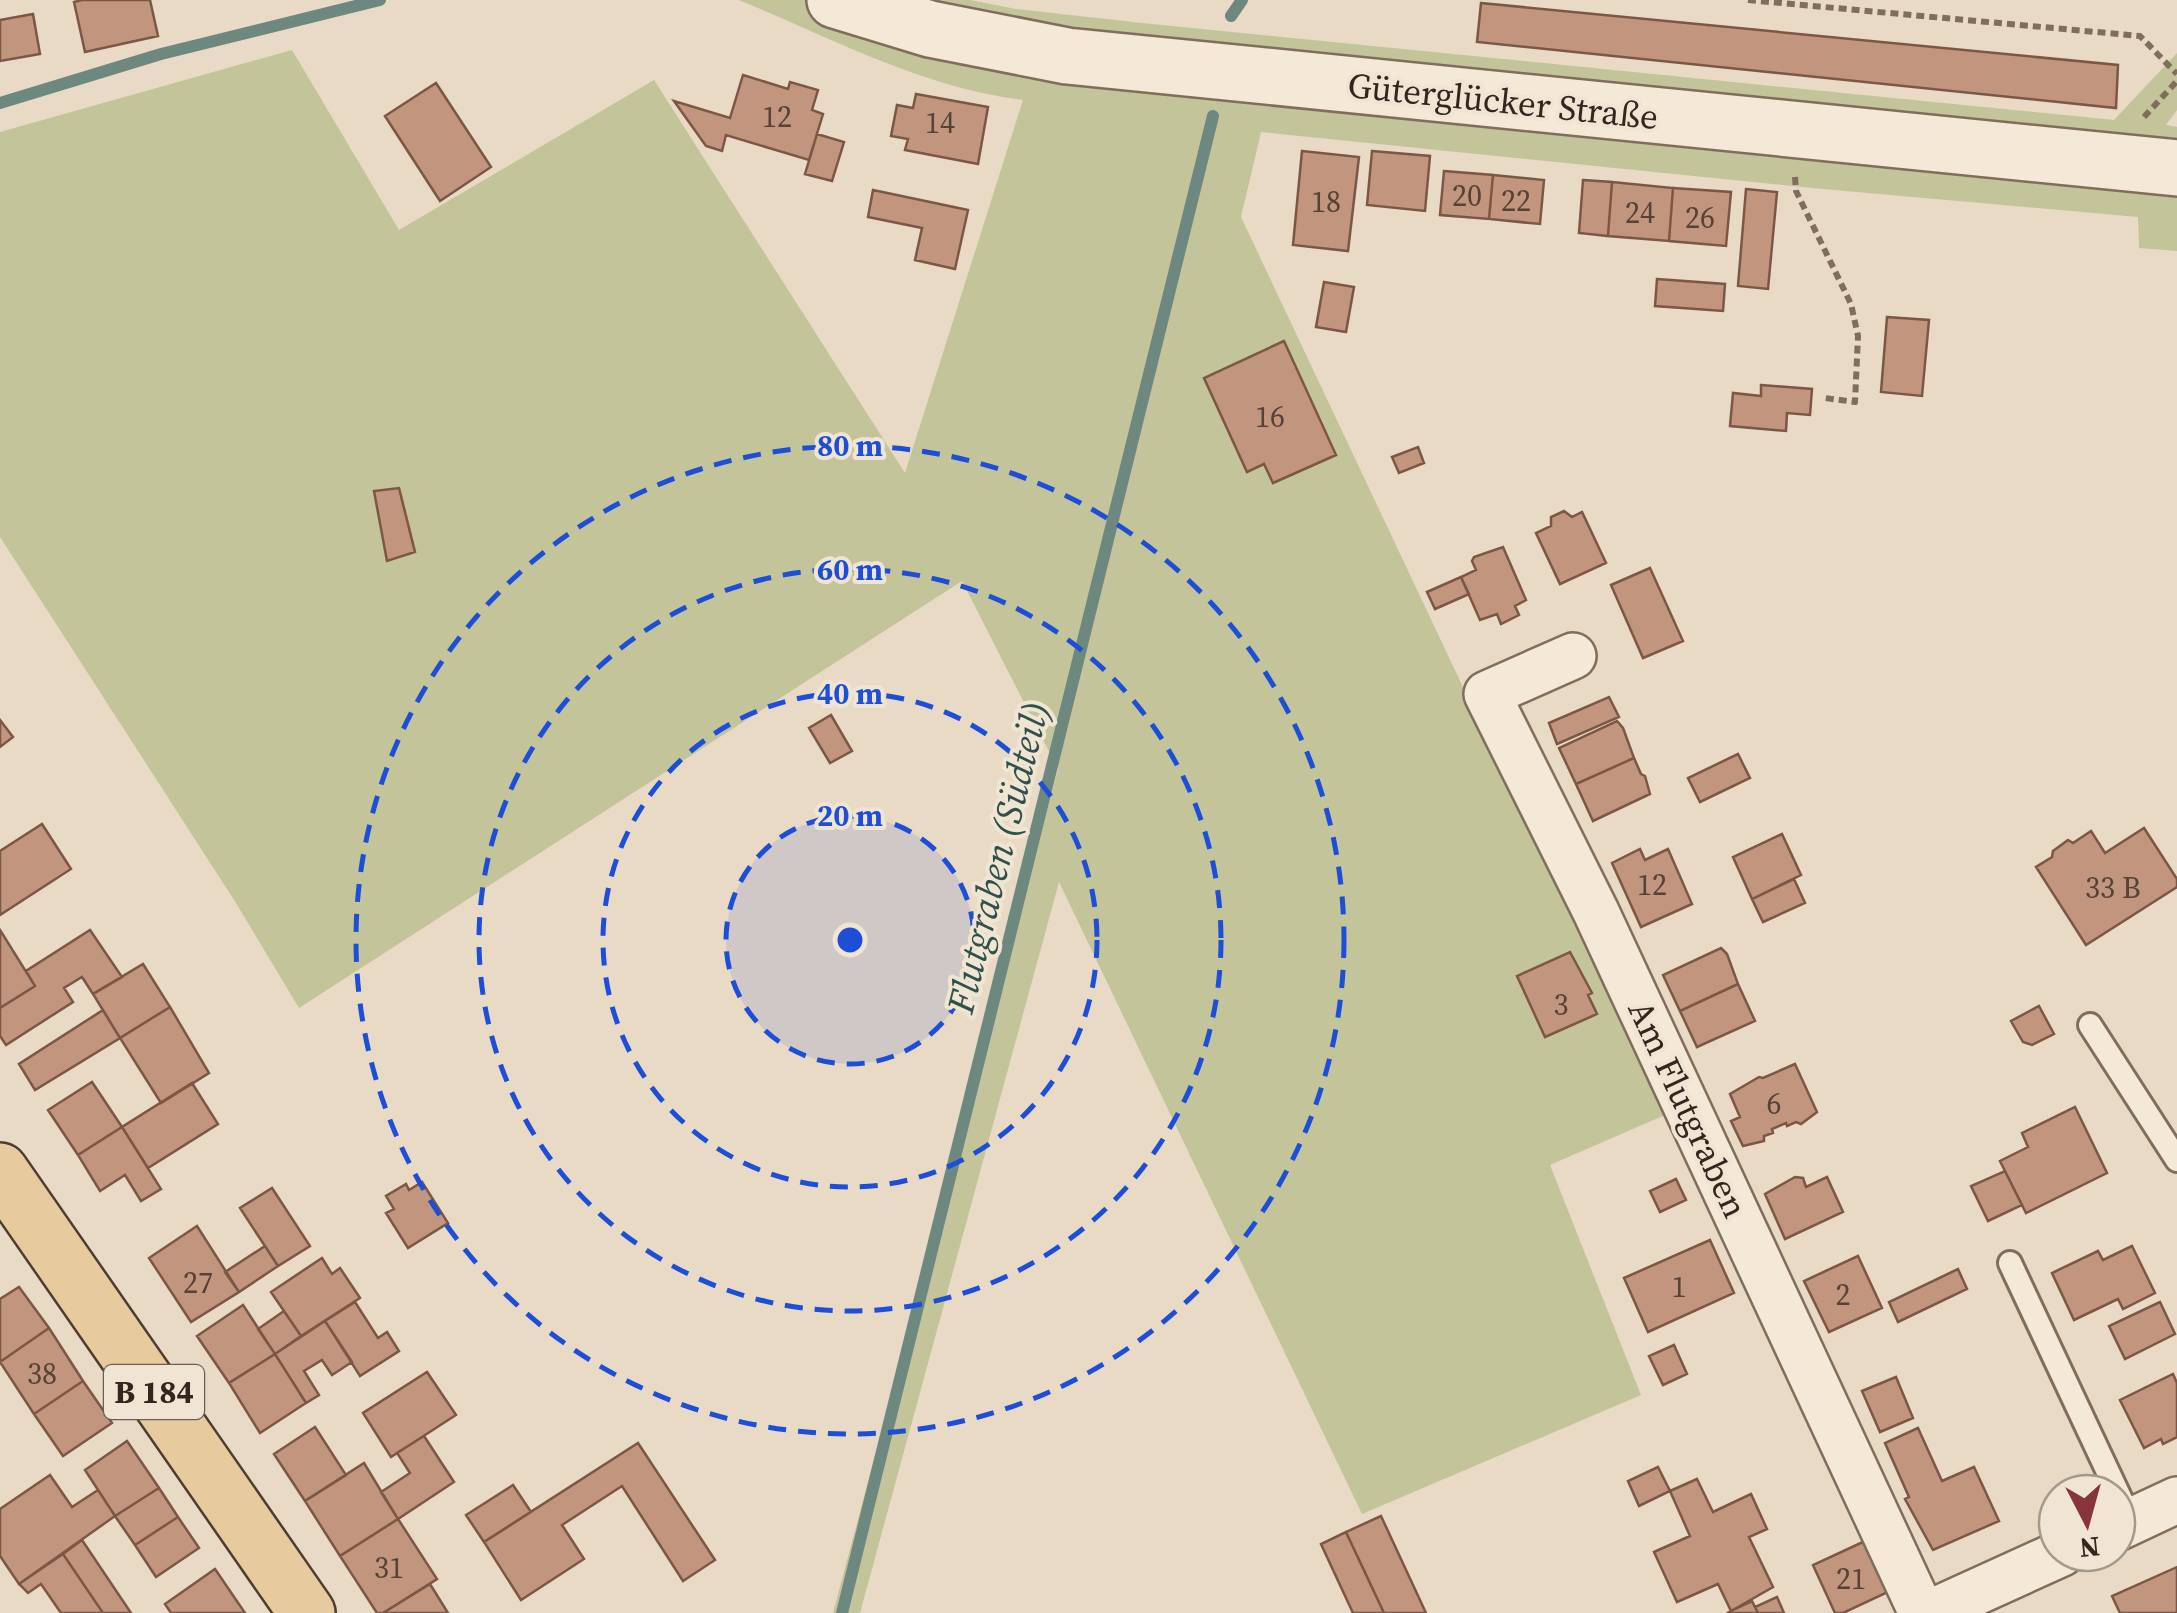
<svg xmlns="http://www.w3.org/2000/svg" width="2177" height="1613" font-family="'Source Serif 4',serif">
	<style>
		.green { fill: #c3c499 }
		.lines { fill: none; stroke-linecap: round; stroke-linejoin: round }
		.stream { stroke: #6d887f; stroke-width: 12 }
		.building { fill: #c2957e; stroke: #7c5745; stroke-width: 2.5 }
		.service-casing { stroke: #806d5c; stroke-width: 28 }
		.minor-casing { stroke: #806d5c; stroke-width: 50 }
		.tertiary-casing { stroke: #806d5c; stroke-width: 60 }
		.primary-casing { stroke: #4e3c30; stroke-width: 60 }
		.path { stroke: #806d5c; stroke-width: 6; stroke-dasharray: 8 5; stroke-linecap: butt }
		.service { stroke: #f4e8d6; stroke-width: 22 }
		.minor { stroke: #f4e8d6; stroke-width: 45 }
		.tertiary { stroke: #f4e8d6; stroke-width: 55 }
		.primary { stroke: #e7cb9f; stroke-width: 55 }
		.ring { fill: none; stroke: #1d4ed8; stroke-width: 5; stroke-dasharray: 18 12 }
		.labels { text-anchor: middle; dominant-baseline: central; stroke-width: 8; stroke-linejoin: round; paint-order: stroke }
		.number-label { font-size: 30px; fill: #564237 }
		.shield { fill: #f0e5d2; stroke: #6b5f55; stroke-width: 2.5 }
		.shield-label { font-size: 32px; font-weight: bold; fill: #32261f }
		.street-label { font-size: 35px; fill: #32261f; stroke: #f0e5d2 }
		.water-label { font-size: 38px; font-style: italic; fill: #30504b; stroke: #f0e5d2 }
		.centre { fill: #1d4ed8; stroke: #f0e5d2; stroke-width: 5 }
		.ring-label { font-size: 30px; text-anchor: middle; font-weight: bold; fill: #1d4ed8; stroke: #f0e5d2; stroke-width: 8; stroke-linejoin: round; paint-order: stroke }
	</style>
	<rect width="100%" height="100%" fill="#e8dac4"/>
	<path class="green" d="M739 0H970L1016 9 1142 23 2114 120 2177 53V110L2166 125 2177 127V251L2139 248 2138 217 1823 189 1261 132 1241 217 1665 1115 1550 1165 1641 1395 1362 1514 1059 882 860 1613H833L1058 769 962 581 299 1008 236 903 0 537V132L292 50 399 230 654 80 905 473 1023 100C924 88 831 38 739 0Z"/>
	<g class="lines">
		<path class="stream" d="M1231 16 1242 0
			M0 103 161 54 380 0
			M842 1613 1213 116"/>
	</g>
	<path class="building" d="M82 0H150L158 36 85 52 74 2Z
		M1481 3 2118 65 2116 108 1477 42Z
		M33 14 40 54 0 61V20Z
		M743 75 788 89 790 82 818 90 812 110 823 114 809 160 726 135 722 151 706 146 674 101 730 118Z
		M436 83 491 167 440 201 385 116Z
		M916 94 988 107 978 164 905 150 908 139 891 136 897 105 913 108Z
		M817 134 844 142 832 181 805 174Z
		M1302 151 1359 157 1348 251 1293 245Z
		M1372 151 1430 156 1425 211 1367 205Z
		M1444 171 1493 175 1489 219 1440 215Z
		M1493 175 1544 180 1540 224 1489 219Z
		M1583 180 1612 182 1608 236 1579 233Z
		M1612 182 1673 188 1669 241 1608 236Z
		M1673 188 1731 192 1726 246 1669 241Z
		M1746 189 1777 192 1768 289 1738 286Z
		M873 190 968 210 955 269 915 260 922 228 868 217Z
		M1657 279 1725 284 1723 311 1655 306Z
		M1324 282 1354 287 1346 332 1316 327Z
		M1887 317 1929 320 1922 396 1881 392Z
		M1284 341 1336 455 1273 483 1264 464 1247 472 1204 378Z
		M1761 385 1812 389 1810 415 1787 413 1786 431 1730 426 1733 393 1761 396Z
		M1418 447 1424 463 1399 473 1392 457Z
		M399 488 415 552 387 561 374 491Z
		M1564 511 1572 517 1582 512 1606 563 1560 584 1536 533 1551 526V517Z
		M1503 547 1526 600 1515 606 1519 615 1501 624 1497 614 1480 620 1461 577 1476 570 1472 561 1474 557Z
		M1650 568 1683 641 1643 658 1611 585Z
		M1461 577 1469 594 1435 609 1427 592Z
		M1609 697 1619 717 1557 744 1549 723Z
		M831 715 852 751 830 763 809 728Z
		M0 720 13 737 0 747Z
		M1617 721 1623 728 1634 758 1576 784 1559 748Z
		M1738 754 1750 778 1700 802 1688 778Z
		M1634 758 1641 774 1645 776 1650 794 1593 821 1576 784Z
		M42 824 71 869 0 915V851Z
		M2144 828 2177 879V887L2086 945 2036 867 2052 857 2053 851 2068 840 2073 843 2091 831 2105 853Z
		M1782 834 1801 875 1752 899 1733 857Z
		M1640 849 1645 860 1668 849 1692 904 1641 927 1612 863Z
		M1794 879 1805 903 1763 922 1752 899Z
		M0 930 35 986 0 1008Z
		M90 930 122 977 93 994 82 977 64 988 73 1002 6 1045 0 1036V1008L35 986 26 971Z
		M1721 948 1727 954 1738 984 1680 1011 1663 975Z
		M1570 952 1592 993 1588 995 1597 1014 1545 1037 1517 976Z
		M143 964 170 1007 120 1038 93 994Z
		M1738 984 1755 1021 1697 1047 1680 1011Z
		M2039 1006 2054 1034 2032 1045 2023 1042 2011 1021Z
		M170 1007 209 1073 161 1103 120 1038Z
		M103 1010 120 1038 35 1090 19 1064Z
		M1795 1064 1817 1112 1801 1124 1796 1122 1787 1126 1786 1123 1772 1129 1773 1133 1764 1136V1141L1743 1146 1731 1121 1740 1117 1730 1094 1759 1077 1763 1078Z
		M92 1082 122 1127 78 1155 48 1110Z
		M192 1083 218 1124 148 1168 122 1127Z
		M2075 1107 2107 1173 2026 1213 2000 1161 2028 1147 2022 1133Z
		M122 1127 161 1189 141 1201 125 1175 100 1191 78 1155Z
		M2005 1171 2022 1205 1988 1221 1971 1186Z
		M1795 1177 1803 1178 1806 1187 1827 1177 1843 1212 1785 1239 1765 1194Z
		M1676 1179 1686 1200 1660 1212 1650 1191Z
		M422 1182 448 1223 408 1248 386 1213 394 1209 386 1196 406 1184 409 1190Z
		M272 1188 310 1246 278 1266 240 1208Z
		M197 1226 239 1292 191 1322 149 1258Z
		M1710 1240 1734 1293 1648 1332 1624 1278Z
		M265 1246 278 1266 239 1292 225 1272Z
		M2132 1246 2155 1293 2123 1309 2118 1299 2074 1320 2052 1273 2098 1251 2103 1260Z
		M1858 1256 1882 1308 1829 1332 1804 1281Z
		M322 1258 332 1274 340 1268 360 1298 301 1336 271 1292Z
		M1958 1269 1967 1289 1898 1322 1889 1302Z
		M19 1287 49 1328 0 1362V1299Z
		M355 1302 378 1338 387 1332 399 1351 360 1376 325 1321Z
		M2160 1302 2175 1334 2125 1359 2109 1326Z
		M243 1305 275 1354 229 1383 197 1336Z
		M284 1311 301 1336 275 1354 258 1329Z
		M325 1321 352 1362 332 1375 322 1360 304 1371 319 1395 306 1403 275 1354Z
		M49 1328 83 1381 34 1414 0 1362Z
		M1674 1345 1687 1374 1663 1385 1649 1356Z
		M275 1354 306 1403 260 1433 229 1383Z
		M427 1372 456 1415 391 1457 363 1413Z
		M2173 1374 2177 1383V1437L2163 1444 2161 1439 2144 1448 2120 1400Z
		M1896 1377 1913 1418 1880 1432 1862 1391Z
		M83 1381 112 1423 63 1456 34 1414Z
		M315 1427 346 1475 305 1501 274 1454Z
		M1918 1428 1942 1481 1974 1467 1999 1521 1933 1550 1905 1499 1909 1497 1885 1443Z
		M424 1436 454 1482 398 1519 381 1492 410 1473 397 1453Z
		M127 1441 159 1488 115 1516 85 1470Z
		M638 1443 715 1560 683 1581 622 1486 562 1525 584 1559 521 1600 484 1542Z
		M364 1463 398 1519 340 1556 305 1501Z
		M1658 1467 1670 1491 1639 1506 1628 1481Z
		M50 1475 72 1507 98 1490 115 1516 19 1584 0 1556V1509Z
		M1697 1479 1713 1512 1751 1494 1767 1529 1749 1537 1773 1587 1731 1611 1718 1584 1677 1602 1654 1552 1690 1536 1670 1491Z
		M513 1485 531 1512 484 1542 466 1515Z
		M159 1488 178 1517 135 1545 115 1516Z
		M1381 1516 1426 1613H1384L1346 1532Z
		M178 1517 199 1548 156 1577 135 1545Z
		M398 1519 437 1579 383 1613H377L340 1556Z
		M1346 1532 1384 1613H1353L1321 1544Z
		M82 1540 131 1613H103L63 1554Z
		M1865 1541 1888 1592 1843 1613H1835L1813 1565Z
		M63 1554 103 1613H61L41 1584 28 1593 19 1584Z
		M2177 1567V1613H2120L2112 1596Z
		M215 1569 245 1613H171L165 1604Z
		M430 1584 448 1613H383Z
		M1777 1597 1784 1613H1758L1755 1607Z
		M1752 1601 1758 1613H1727L1731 1611Z"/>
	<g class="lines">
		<g class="service-casing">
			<path id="service" d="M2090 1025 2177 1160
				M2010 1263 2131 1521"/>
		</g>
		<g class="minor-casing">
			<path id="minor" d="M1573 656 1487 694 1596 912 1922 1613
				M2117 1528 2177 1500
				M1930 1613 2062 1553"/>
		</g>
		<g class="tertiary-casing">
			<path id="tertiary" d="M835 0 930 29 1067 56 2177 168"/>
		</g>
		<g class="primary-casing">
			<path id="primary" d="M0 1171 307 1613"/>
		</g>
		<path class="path" d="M1748 0 2140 36 2177 74
			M2144 117 2177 81
			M1795 177 1796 191 1851 304 1858 336 1855 402 1825 398"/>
		<use href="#service" class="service"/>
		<use href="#minor" class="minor"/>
		<use href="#tertiary" class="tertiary"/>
		<use href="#primary" class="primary"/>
	</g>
	<circle cx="850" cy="940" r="124" fill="#1d4ed8" fill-opacity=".12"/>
	<g class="ring">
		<circle cx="850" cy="940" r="124"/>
		<circle cx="850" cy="940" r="247"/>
		<circle cx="850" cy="940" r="371"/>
		<circle cx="850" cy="940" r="494"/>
	</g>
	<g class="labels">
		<g class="number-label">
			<text x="777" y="116">12</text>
			<text x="940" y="122">14</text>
			<text x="1467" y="195">20</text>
			<text x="1516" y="200">22</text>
			<text x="1326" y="201">18</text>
			<text x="1640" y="212">24</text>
			<text x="1700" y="217">26</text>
			<text x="1270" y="416">16</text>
			<text x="1652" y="884">12</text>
			<text x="2113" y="887">33 B</text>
			<text x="1561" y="1004">3</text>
			<text x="1774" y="1103">6</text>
			<text x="198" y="1282">27</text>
			<text x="1679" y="1286">1</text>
			<text x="1843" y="1294">2</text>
			<text x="42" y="1373">38</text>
			<text x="389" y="1567">31</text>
			<text x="1851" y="1578">21</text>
		</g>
		<rect class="shield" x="104" y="1365" width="100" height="54" rx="8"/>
		<g class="shield-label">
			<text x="154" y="1392">B 184</text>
		</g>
		<g class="street-label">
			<text transform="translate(1503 101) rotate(6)">Güterglücker Straße</text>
			<text transform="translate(1688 1109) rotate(65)">Am Flutgraben</text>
		</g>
		<g class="water-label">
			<text transform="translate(998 857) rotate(-76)">Flutgraben (Südteil)</text>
		</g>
	</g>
	<circle cx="850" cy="940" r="15" class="centre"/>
	<g class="ring-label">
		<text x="850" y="456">80 m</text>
		<text x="850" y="580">60 m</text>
		<text x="850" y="704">40 m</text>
		<text x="850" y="826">20 m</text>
	</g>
	<g transform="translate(2087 1523) rotate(174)"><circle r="48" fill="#f0e5d2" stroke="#a4998a" stroke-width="2.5"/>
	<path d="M0-8L18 38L0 25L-18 38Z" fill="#88343b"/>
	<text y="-15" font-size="28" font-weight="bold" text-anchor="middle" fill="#32261f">N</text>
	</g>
</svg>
